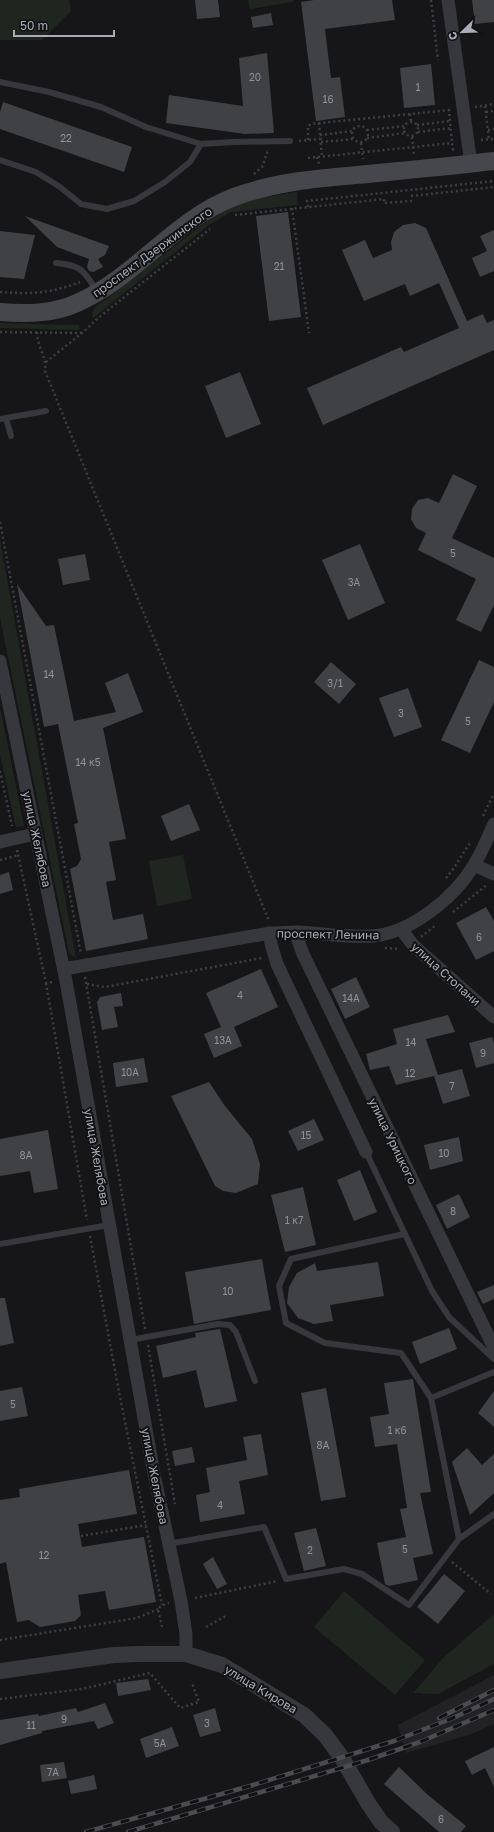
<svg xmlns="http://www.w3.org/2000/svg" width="494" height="1832" font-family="'Golos Text',sans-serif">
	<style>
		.built { fill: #222225 }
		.green { fill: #1e261f }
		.building { fill: #404145 }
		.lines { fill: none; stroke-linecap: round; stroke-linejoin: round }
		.path { stroke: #3d3f44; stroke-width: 2.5; stroke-dasharray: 2 3; stroke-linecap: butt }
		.service { stroke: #37383d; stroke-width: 6 }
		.minor { stroke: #37383d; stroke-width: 13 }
		.tertiary { stroke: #37383d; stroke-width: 16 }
		.secondary { stroke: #45474d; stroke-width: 18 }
		.rail-casing { stroke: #4a4c52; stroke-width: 4.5 }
		.rail { stroke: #111113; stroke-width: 3; stroke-dasharray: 9; stroke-linecap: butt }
		.labels { text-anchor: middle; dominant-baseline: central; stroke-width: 4; stroke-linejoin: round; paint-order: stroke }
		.number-label { font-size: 10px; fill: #8e929b }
		.street-label { font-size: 12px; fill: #a8adb8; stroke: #111113 }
	</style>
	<rect width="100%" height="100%" fill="#161618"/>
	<path class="built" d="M494 1675V1724L469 1735 406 1753 398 1725Z"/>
	<path class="green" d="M0 0H69L71 11 42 40H0Z
		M248 0H293V2L250 9Z
		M297 192 298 205 231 212 209 225 93 318 92 314 94 308 206 222 229 207 252 199Z
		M0 323 79 325 80 330 0 328Z
		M0 540 76 958 69 953 0 618Z
		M0 707 24 826 16 827 0 755Z
		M183 855 192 899 157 906 149 861Z
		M344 1591 425 1660 395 1695 314 1627Z
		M494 1614V1664L438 1694 413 1693 444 1657Z"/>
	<path class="building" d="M195 0H218L220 17 197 19Z
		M314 0H392L395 20 325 29 331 78 340 77 345 117 316 121 301 2Z
		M472 0H494V22L475 24Z
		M271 13 273 25 253 28 251 17Z
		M267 53 274 133 245 134 166 123 169 95 243 106 239 58Z
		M431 64 435 105 404 108 400 68Z
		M3 102 132 147 124 172 0 129V112Z
		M288 212 301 317 269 321 256 216Z
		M25 216 109 246 105 255 98 259 103 267 93 272 89 271 87 267 89 259 57 247Z
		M415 223 426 228 467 321 483 314 487 323 494 320V350L323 425 307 388 401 347 404 352 459 328 439 283 410 296 405 284 364 301 342 250 365 240 373 258 392 250 391 242 394 232 403 225Z
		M494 230V271L480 277 472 258 487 251 480 236Z
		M0 231 35 235 24 279 0 277Z
		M240 372 261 424 226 438 205 386Z
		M453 474 477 486 452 538 494 558V605L481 632 456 620 476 579 418 550 426 533 416 528 411 519 412 509 418 500 428 498 439 503Z
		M360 544 385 603 348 620 322 560Z
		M85 554 90 580 63 585 58 559Z
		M17 584 46 626 54 625 74 721 116 712 105 683 128 673 143 712 103 728 126 839 109 842 116 880 106 882 113 920 143 914 148 939 86 951 70 869 77 866 81 859 74 824 78 823 58 724 44 727Z
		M479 660 494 667V702L470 753 441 740Z
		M331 662 356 684 339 704 314 682Z
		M408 688 422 727 394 737 379 698Z
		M189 804 200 830 171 841 161 816Z
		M9 872 13 890 0 894V875Z
		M486 907 494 921V951L476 960 456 923Z
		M261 969 278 1007 234 1027 242 1046 214 1058 204 1034 221 1027 206 993Z
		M356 977 370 1007 345 1019 331 989Z
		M121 993 123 1006 114 1007 118 1027 102 1030 97 1002 100 997Z
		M448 1015 455 1032 426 1039 438 1075 396 1085 389 1066 370 1070 366 1054 397 1044 393 1029Z
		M492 1037 494 1043V1063L476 1068 469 1043Z
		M144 1058 148 1082 116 1087 113 1063Z
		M462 1069 470 1096 443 1104 434 1076Z
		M209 1082 225 1106 252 1139 260 1164 258 1184 236 1193 223 1191 215 1186 171 1096Z
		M314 1119 324 1140 298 1151 288 1131Z
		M48 1130 58 1189 34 1193 30 1171 0 1176V1139Z
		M459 1137 463 1161 430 1170 424 1145Z
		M360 1170 377 1212 354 1221 337 1180Z
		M303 1187 316 1245 285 1252 271 1195Z
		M459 1194 470 1217 447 1229 436 1205Z
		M262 1259 271 1310 194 1324 185 1272Z
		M378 1262 384 1296 330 1305 333 1321 314 1324 298 1318 287 1303 289 1287 297 1273 315 1263 317 1271Z
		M494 1285V1299L483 1304 477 1292Z
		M0 1298H5L14 1343 0 1346Z
		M449 1328 457 1349 420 1364 412 1342Z
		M220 1329 237 1401 205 1408 196 1370 163 1378 156 1346 196 1337 195 1333Z
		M413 1379 431 1492 420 1493 433 1554 413 1558 418 1580 389 1586 385 1584 377 1543 406 1537 400 1509 407 1508 397 1444 375 1447 370 1417 389 1414 384 1383Z
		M22 1387 28 1416 0 1421V1391Z
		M326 1388 346 1497 321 1501 301 1393Z
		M494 1391V1427L478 1413Z
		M261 1434 268 1475 239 1481 245 1514 200 1522 196 1495 210 1492 206 1468 247 1460 243 1437Z
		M192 1447 195 1462 175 1466 172 1451Z
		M467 1448 482 1465 494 1454V1493L470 1515 452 1462Z
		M129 1470 137 1514 78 1524 82 1547 144 1537 156 1602 109 1610 105 1591 78 1595 81 1615 75 1621 40 1627 29 1620 17 1622 6 1562 0 1564V1500L20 1497 19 1489Z
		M316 1528 326 1566 304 1571 294 1533Z
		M213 1557 227 1584 217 1589 203 1564Z
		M444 1574 465 1591 438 1624 417 1607Z
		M148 1679 151 1690 118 1696 116 1683Z
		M105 1703 114 1723 98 1729 94 1721 42 1731V1733L0 1745V1720L38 1714 39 1716 76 1708 78 1712Z
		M215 1708 221 1731 200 1737 193 1715Z
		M172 1727 179 1746 146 1758 140 1739Z
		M494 1747V1787L485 1768 472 1775 465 1761Z
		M64 1762 67 1778 42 1782 40 1765Z
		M399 1767 428 1795 466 1826 461 1832H439L384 1784Z
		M94 1775 97 1789 71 1794 68 1781Z"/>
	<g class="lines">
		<path class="path" d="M431 0 438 60
			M485 106 489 140
			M475 107 494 104
			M450 110H449L452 143
			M486 112 494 111
			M410 114 411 122
			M404 129a7 7 0 1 1 14 0a7 7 0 1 1-14 0Z
			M319 123 322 157
			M417 125 450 121
			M352 134a8 8 0 1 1 16 0a8 8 0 1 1-16 0Z
			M367 130 405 126
			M488 130 494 129
			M418 132 451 128
			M320 135 353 131
			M412 137 414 154
			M367 138 405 133
			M308 140V126L311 124 449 110
			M481 140 494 139
			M299 141 320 139
			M321 142 354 139
			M361 143 363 159
			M317 157 319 164
			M308 158 452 143 453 150H451
			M254 174 262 167 268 150
			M411 196 494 187
			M308 207 307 201 494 181
			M292 208 309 333
			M235 215 384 199V203L412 201
			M0 292C31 294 50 294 80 282
			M0 332 82 333
			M37 332C37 346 47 357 45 371L269 921
			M46 362 82 333 98 318 210 229
			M0 522 81 954
			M0 771 12 826
			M483 816 494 793
			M17 850 46 983 54 982
			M0 860 19 855
			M446 878 454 868 471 841
			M453 912 488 884
			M421 937 436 925
			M385 948 400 949
			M85 977 145 1329
			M46 983 87 1220
			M87 984 105 987 262 958
			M90 1236 119 1392 162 1605
			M148 1345 175 1504
			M81 1536 146 1525
			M452 1562 491 1594
			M195 1598 278 1581
			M162 1627 158 1609 162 1605 169 1603
			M206 1627 226 1616
			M0 1640 137 1618 158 1609
			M0 1699 82 1689 150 1673 180 1708 199 1702 192 1683"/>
		<path class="service" d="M0 82 49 92 101 107 146 127 201 144 233 142 290 141
			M0 160 36 172 60 187 81 204 107 209 134 201 165 182 190 162 201 144
			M56 263C80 265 84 270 96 290
			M6 418 11 436
			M0 419 46 411
			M366 1152 432 1291 449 1317 494 1359
			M404 1234 291 1259 279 1286 286 1323 325 1343 401 1353 431 1398
			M0 1244 109 1225
			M130 1340 218 1324 230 1325 236 1332 255 1381
			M494 1372 431 1398 459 1539 494 1514
			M168 1544 264 1527 286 1579 344 1569 362 1574 409 1605 459 1539"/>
		<path class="minor" d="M448 0 471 164
			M0 661 66 981 154 1474 181 1601 186 1634V1654
			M0 842 35 834
			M474 865 494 874
			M401 929 413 945 494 1017
			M298 932V940L303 954 494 1348
			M270 933 271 944 277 964 366 1152
			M64 969 270 933C279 933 288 932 297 932 323 933 348 938 373 936 411 933 455 897 474 865 482 852 488 837 494 824"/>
		<path class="tertiary" d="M0 1671 114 1655 140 1654H186L222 1665 304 1715 325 1735 342 1758 368 1803 381 1822 392 1832"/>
		<path class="secondary" d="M0 312C26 314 53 314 77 303 136 277 174 220 234 197 277 181 323 178 368 174 410 170 452 166 494 161"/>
		<g class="rail-casing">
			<path id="rail" d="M439 1718 494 1690
				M86 1832 250 1786 394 1741 453 1718 494 1699
				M128 1832 368 1760 420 1742 494 1710"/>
		</g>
		<use href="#rail" class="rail"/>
	</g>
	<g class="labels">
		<g class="number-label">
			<text x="255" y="77">20</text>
			<text x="418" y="87">1</text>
			<text x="328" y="99">16</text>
			<text x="66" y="138">22</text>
			<text x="279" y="266">21</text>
			<text x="453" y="553">5</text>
			<text x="354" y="582">3А</text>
			<text x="49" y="674">14</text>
			<text x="335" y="683">3/1</text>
			<text x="401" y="713">3</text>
			<text x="468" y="721">5</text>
			<text x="88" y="762">14 к5</text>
			<text x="479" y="937">6</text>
			<text x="240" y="995">4</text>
			<text x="351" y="998">14А</text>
			<text x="223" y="1040">13А</text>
			<text x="411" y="1042">14</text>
			<text x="483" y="1053">9</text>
			<text x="130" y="1072">10А</text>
			<text x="410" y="1073">12</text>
			<text x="452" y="1086">7</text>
			<text x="306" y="1135">15</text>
			<text x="444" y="1153">10</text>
			<text x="26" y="1155">8А</text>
			<text x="453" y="1211">8</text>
			<text x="294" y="1220">1 к7</text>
			<text x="228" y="1291">10</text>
			<text x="13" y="1404">5</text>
			<text x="397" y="1430">1 к6</text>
			<text x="323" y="1445">8А</text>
			<text x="220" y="1505">4</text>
			<text x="405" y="1549">5</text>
			<text x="310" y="1550">2</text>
			<text x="44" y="1555">12</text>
			<text x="64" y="1719">9</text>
			<text x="207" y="1723">3</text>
			<text x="31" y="1725">11</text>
			<text x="160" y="1743">5А</text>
			<text x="53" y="1772">7А</text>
			<text x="441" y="1819">6</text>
		</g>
		<g class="street-label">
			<text transform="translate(152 252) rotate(-36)">проспект Дзержинского</text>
			<text transform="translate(37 839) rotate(78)">улица Желябова</text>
			<text transform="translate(328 934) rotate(1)">проспект Ленина</text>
			<text transform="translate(446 974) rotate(42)">улица Стопани</text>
			<text transform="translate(393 1141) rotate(64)">улица Урицкого</text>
			<text transform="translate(97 1157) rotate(80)">улица Желябова</text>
			<text transform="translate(155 1476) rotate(79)">улица Желябова</text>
			<text transform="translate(261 1689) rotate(31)">улица Кирова</text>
		</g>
	</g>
	<g transform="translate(462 32) rotate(247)" stroke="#111113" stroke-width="3" paint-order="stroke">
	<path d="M0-3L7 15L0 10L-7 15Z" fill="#a8adb8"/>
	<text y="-6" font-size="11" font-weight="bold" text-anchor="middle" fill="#a8adb8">С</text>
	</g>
	<path d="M14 30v6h100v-6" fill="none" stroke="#a8adb8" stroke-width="2"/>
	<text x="20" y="30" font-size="12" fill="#a8adb8" stroke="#111113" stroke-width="3" paint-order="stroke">50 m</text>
</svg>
